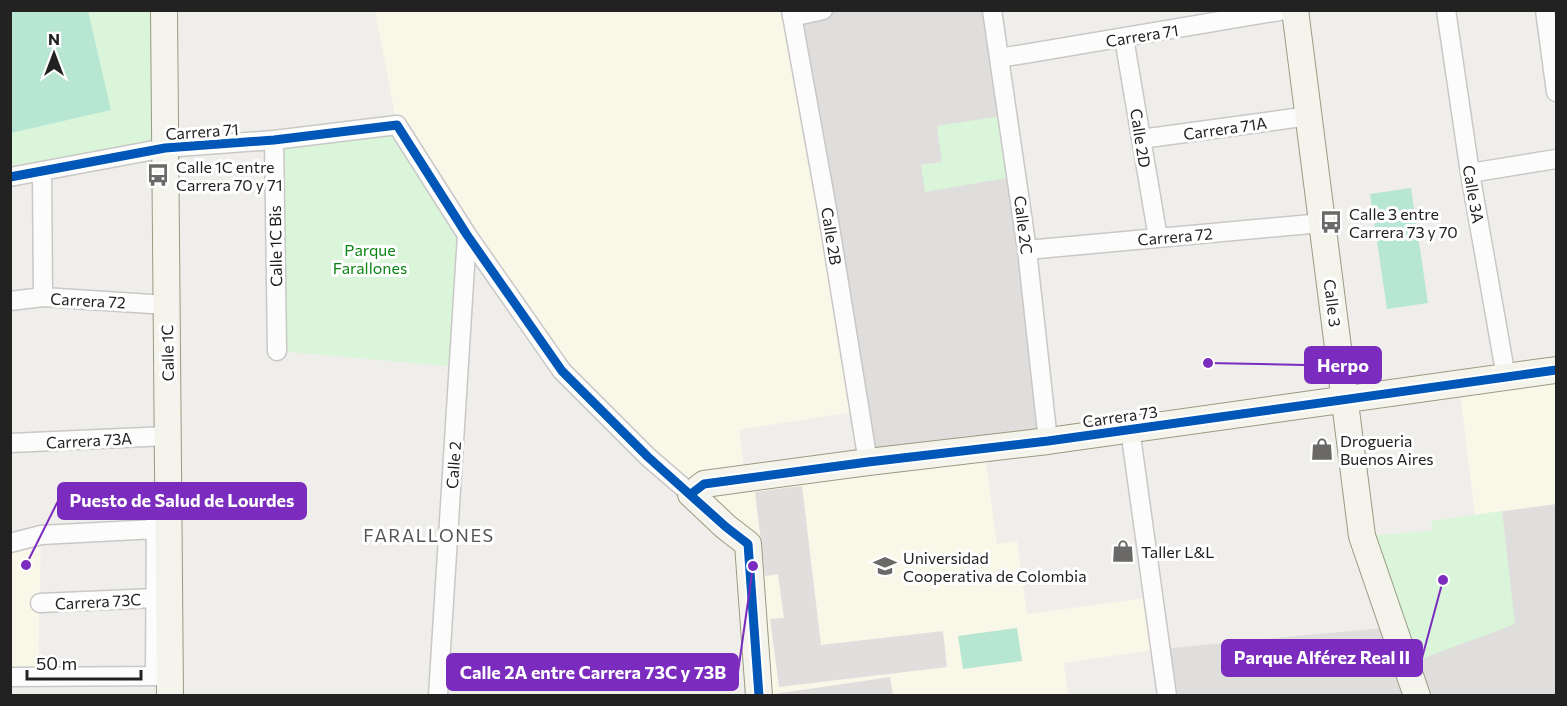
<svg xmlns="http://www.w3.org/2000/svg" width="1567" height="706" font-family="Commissioner,sans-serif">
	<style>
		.residential { fill: #dfdedc }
		.education { fill: #f8f7e8 }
		.park { fill: #daf5da }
		.pitch { fill: #b7e6d2 }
		.parking { fill: #e0dfde }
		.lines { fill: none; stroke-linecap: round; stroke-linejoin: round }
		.street-casing { stroke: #c9c8c7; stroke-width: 21 }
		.secondary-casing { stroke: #999a82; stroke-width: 28 }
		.street { stroke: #fdfcfc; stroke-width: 18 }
		.secondary { stroke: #f4f4ed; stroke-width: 26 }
		.cycleway-casing { stroke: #fff; stroke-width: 13 }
		.cycleway { stroke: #0057b8; stroke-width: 9 }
		.labels { text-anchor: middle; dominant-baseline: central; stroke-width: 6; stroke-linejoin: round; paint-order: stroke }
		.street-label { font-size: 16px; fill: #222; stroke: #fff }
		.poi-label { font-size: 16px; fill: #222; stroke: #fff; text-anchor: start }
		.park-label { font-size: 16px; fill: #0c8416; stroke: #fff }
		.neighbourhood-label { font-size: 18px; letter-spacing: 1.5px; fill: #555; stroke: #fff }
		.leader { fill: none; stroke: #7b2cbf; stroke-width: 2 }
		.callout-dot { fill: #7b2cbf; stroke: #fff; stroke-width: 2 }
		.callout { fill: #7b2cbf; stroke: #7b2cbf; stroke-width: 2 }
		.callout-label { font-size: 18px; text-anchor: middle; font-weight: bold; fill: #fff }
	</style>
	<rect width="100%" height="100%" fill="#f0eeeb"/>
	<path class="residential" d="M823 10 992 11 1008 115 942 162 922 165 1017 176 1048 441 868 462 792 17Z
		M1556 504V695H1167L1160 649 1393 627 1514 624 1502 511Z
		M890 677 893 695 763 696Z"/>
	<path class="education" d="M375 11H791L859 411 739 430 745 478 984 449 997 544 1017 541 1027 614 1153 597 1160 649 1064 663 1068 695H893L890 677 763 695 748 544 562 371 397 125Z
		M1556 370V504L1475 515 1459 384Z
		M41 535 38 677H11V543Z"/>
	<path class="park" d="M11 11H164L165 148 11 177Z
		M1008 115 1017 176 925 192 921 165 942 162 937 126Z
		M397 125 467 235 459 367 277 351 274 140Z
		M1502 511 1515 624 1405 665 1362 536 1432 531 1431 521Z"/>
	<path class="pitch" d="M22 10 88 11 111 110 11 133V13Z
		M1411 188 1428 303 1387 309 1370 194Z
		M1017 628 1022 661 963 669 958 636Z"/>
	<path class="parking" d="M802 486 821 645 943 631 947 667 779 687 770 619 784 618 778 574 765 576 755 492Z"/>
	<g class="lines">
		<g class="street-casing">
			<path id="street" d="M791 10 827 209 868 462
				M992 10 1027 250 1048 441
				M1446 10 1470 173 1506 377
				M1545 10 1556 92
				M792 17 823 10
				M1124 38 1158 238
				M1000 58 1285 10
				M1141 139 1309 116
				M274 140 277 351
				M42 171 43 297
				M1470 173 1556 159
				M10 177 165 148 274 140 397 125 467 235 562 371 648 457 691 494
				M1027 250 1322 223
				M10 301 43 297 167 305
				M1130 429 1167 696
				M10 443 168 436
				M10 543 41 535 156 529
				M40 603 155 598
				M155 676 156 516
				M10 677 165 676
				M438 696 467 235"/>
		</g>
		<g class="secondary-casing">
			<path id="secondary" d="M164 10 170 696
				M1295 10 1362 536 1417 696
				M759 696 748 544 726 527 691 494 704 484 868 462 1048 441 1556 370"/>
		</g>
		<use href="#street" class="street"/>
		<use href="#secondary" class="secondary"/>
		<g class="cycleway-casing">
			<path id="cycleway" d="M10 177 165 148 274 140 397 125 467 235 562 371 648 457 726 527 748 544 759 696
				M691 494 704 484 868 462 1048 441 1556 370"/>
		</g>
		<use href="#cycleway" class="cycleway"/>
	</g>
	<defs>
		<g id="bus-bare" transform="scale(1.8)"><path d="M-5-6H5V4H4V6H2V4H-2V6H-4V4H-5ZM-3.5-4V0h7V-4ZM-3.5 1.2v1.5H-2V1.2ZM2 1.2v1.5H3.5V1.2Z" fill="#6a6968" stroke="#fff" stroke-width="2.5" paint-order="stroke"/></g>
		<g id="shop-bare" transform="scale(1.8)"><path d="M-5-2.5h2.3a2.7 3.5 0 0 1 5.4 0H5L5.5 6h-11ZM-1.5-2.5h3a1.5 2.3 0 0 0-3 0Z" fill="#6a6968" stroke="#fff" stroke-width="2.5" paint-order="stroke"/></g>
		<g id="university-bare" transform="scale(1.8)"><path d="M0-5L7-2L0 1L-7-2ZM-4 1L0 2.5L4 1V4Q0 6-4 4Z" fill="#6a6968" stroke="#fff" stroke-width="2.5" paint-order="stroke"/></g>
	</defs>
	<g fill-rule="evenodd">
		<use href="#bus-bare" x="158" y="175"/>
		<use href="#bus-bare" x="1331" y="222"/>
		<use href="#shop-bare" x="1322" y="449"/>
		<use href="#shop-bare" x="1123" y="551"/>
		<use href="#university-bare" x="885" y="566"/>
	</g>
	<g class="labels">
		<g class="street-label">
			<text transform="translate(1142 35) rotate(-9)">Carrera 71</text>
			<text transform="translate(1225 128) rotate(-8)">Carrera 71A</text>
			<text transform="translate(202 131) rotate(-4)">Carrera 71</text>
			<text transform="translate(1141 138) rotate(81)">Calle 2D</text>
			<text transform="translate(1474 194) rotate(80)">Calle 3A</text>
			<text transform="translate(1024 225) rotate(83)">Calle 2C</text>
			<text transform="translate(832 236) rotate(81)">Calle 2B</text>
			<text transform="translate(1175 236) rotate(-5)">Carrera 72</text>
			<text transform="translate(275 246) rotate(-91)">Calle 1C Bis</text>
			<text transform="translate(88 300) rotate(3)">Carrera 72</text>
			<text transform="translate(1333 303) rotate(83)">Calle 3</text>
			<text transform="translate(167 353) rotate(-91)">Calle 1C</text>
			<text transform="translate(1120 416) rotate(-8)">Carrera 73</text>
			<text transform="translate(89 440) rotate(-3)">Carrera 73A</text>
			<text transform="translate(453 465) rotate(-86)">Calle 2</text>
			<text transform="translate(98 601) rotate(-3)">Carrera 73C</text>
		</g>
		<g class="poi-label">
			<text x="176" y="166">Calle 1C entre<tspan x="176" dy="18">Carrera 70 y 71</tspan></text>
			<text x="1349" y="213">Calle 3 entre<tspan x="1349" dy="18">Carrera 73 y 70</tspan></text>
			<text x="1340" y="440">Drogueria<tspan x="1340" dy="18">Buenos Aires</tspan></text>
			<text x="1141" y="551">Taller L&amp;L</text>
			<text x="903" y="557">Universidad<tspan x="903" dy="18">Cooperativa de Colombia</tspan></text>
		</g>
		<g class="park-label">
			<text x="370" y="249">Parque<tspan x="370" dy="18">Farallones</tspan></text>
		</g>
		<g class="neighbourhood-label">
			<text x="429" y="535">FARALLONES</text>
		</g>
	</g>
	<path class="leader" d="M1208 363L1305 365M26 565L58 501M1443 580L1422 658M753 566L738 672"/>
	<g class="callout-dot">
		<circle cx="1208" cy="363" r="6"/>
		<circle cx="26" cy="565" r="6"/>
		<circle cx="1443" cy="580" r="6"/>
		<circle cx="753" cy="566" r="6"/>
	</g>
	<g class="callout">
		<rect x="1305" y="347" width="76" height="36" rx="6"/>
		<rect x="58" y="483" width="248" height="36" rx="6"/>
		<rect x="1222" y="640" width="200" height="36" rx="6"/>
		<rect x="447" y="654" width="291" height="36" rx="6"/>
	</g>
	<g class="callout-label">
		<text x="1343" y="372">Herpo</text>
		<text x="182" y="507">Puesto de Salud de Lourdes</text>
		<text x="1322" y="664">Parque Alférez Real II</text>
		<text x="593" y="679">Calle 2A entre Carrera 73C y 73B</text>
	</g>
	<rect width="1567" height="706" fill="none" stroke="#222222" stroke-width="24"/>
	<g transform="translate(54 54)" stroke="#ffffff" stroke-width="4.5" paint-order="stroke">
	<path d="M0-4.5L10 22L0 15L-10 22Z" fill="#222222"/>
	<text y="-9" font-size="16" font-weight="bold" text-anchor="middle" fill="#222222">N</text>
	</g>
	<path d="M27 670v9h114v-9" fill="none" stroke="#222222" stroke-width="3"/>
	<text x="36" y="670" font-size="18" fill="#222222" stroke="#ffffff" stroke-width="4.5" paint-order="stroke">50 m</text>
</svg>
